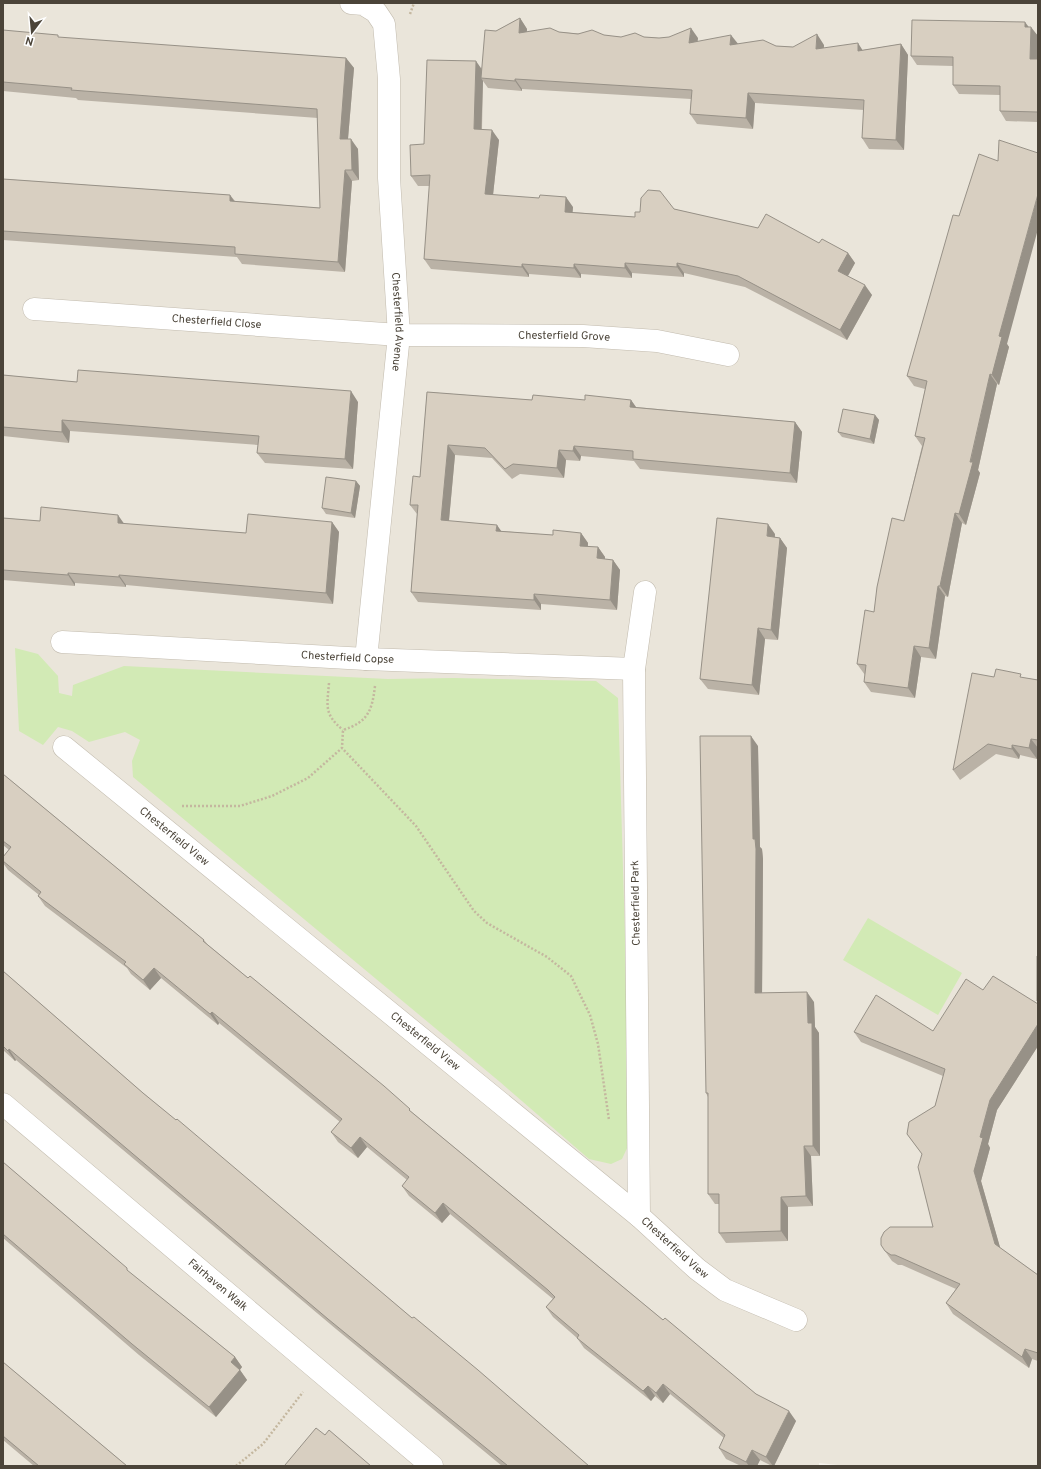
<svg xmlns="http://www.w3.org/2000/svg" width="1041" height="1469" font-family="Overpass,sans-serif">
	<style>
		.residential { fill: #eae5da }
		.green { fill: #d2eab5 }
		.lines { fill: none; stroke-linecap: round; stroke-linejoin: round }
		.minor-casing { stroke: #c2bbae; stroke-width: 23 }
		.path { stroke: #c4b79f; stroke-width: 2.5; stroke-dasharray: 2 2; stroke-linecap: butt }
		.minor { stroke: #fff; stroke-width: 22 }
		.wall { fill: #bab2a6 }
		.shaded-wall { fill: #979187 }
		.building { fill: #d8cfc1; stroke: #979187 }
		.labels { text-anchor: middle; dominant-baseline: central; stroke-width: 4; stroke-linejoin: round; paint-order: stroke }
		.street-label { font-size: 11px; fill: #4b4439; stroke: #fff }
	</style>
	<rect width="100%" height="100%" fill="#f6f3ec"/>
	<path class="residential" d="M3 3H1038V1466H847L819 1463V1466H3Z"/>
	<path class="green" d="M15 648 38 654 58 676 59 693 72 696 73 685 124 666 388 679 454 678 596 681 618 698 629 1074V1144L622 1159 611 1164 589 1159 500 1082 133 777 132 761 140 740 125 732 89 742 72 731 58 727 43 745 19 731Z
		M868 918 962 973 938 1015 843 960Z"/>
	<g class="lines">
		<g class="minor-casing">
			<g id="minor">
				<path id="s1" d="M351 3 363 4 376 12 384 24 389 79V178L399 335 366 659"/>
				<path id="s2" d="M34 309 399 335 583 336 657 341 728 355"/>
				<path id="s3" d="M62 642 366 659 634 669"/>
				<path id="s4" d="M64 747 639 1216 697 1269 725 1290 796 1320"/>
				<path id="s5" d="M3 1104 432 1466"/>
				<path d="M639 1216 634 669 645 592"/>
			</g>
		</g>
		<path class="path" d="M410 14 414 3
			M329 683C327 707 324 714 343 730
			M375 686C372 711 368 722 343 730L342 748 416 826 474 911 487 923 547 957 571 976 590 1015 598 1044 609 1120
			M182 806H240L272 796 308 778 342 748
			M236 1466 263 1444 303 1392"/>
		<use href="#minor" class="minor"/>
	</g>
	<path class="wall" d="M520 18 527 29V32H559L621 37H644L659 38H698L697 42 776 46 793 47 824 45V48L863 50 901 44 908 55 904 150 869 149 862 138 864 110 755 103 753 129 697 124 690 114 691 99 522 89V91L488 88 483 81 482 129 499 140 493 195 573 207 572 212 635 217 640 212 674 209 819 243 848 253 855 263 848 276 872 295 847 340 745 287 684 273V277L632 273V278L581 274V278L529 274V277L431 269 424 259 430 186H418L411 176 424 144 481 69 496 31Z
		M1029 27 1038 36 1037 59H1038V122L1006 121 1000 111V95L959 94 953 85V66L917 65 911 56Z
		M3 30 60 38 346 58 354 68 348 139 358 149 359 180 352 181 345 272 242 264 237 257 3 240V179L230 195 235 201 320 208 318 118 78 100 76 98 3 91Z
		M998 161 1007 344 1009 347 999 385 997 384 978 470 980 473 966 525 962 523 948 597 945 596 936 659 921 657 915 698 871 692 864 682 865 675 857 664 904 521 922 446 915 436 925 389 914 386 907 376 959 216Z
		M3 375 77 382 358 402 353 469 265 463 257 453 258 445 70 431 69 443 3 436Z
		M427 392 532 400H631L636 407 795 422 802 432 797 483 640 469 634 461 581 456 580 461 566 460 564 478 520 474 512 479 492 458 455 455 449 521 501 531 553 535 581 533 588 543V547H598L605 557V559L613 560 620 570 617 610 541 604V610L418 602 411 592 417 514 410 505 420 477Z
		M875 415 879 420 874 444 842 437 838 432Z
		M356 481 360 486 355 518 326 514 322 508Z
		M3 518 40 521 124 524 246 533 332 522 339 532 333 604 126 585V587L75 583V586L3 580Z
		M775 534V537L780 538 787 548 778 640 765 639 759 695 708 689 700 679Z
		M1024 678 1038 680V751L1037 759 1020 755 1019 759 996 754 960 780 953 770Z
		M758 746 760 847 762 849 763 859 762 993 814 1002 815 1027 819 1033 820 1156H811L813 1206 788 1207V1241L726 1243 719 1233V1204H715L708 1194V1097L706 1093Z
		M3 774 204 940 208 945 414 1114 663 1320 756 1394 796 1421 774 1466H772L760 1460 757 1466H741L726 1459 719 1448 724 1438 670 1394 663 1403 655 1396 651 1401 584 1348 577 1338 553 1317 546 1307 553 1299 450 1214 442 1223 409 1196 402 1186 407 1180 367 1147 358 1158 338 1142 331 1132 340 1122 219 1023 218 1025 161 978 150 990 131 974 127 968 45 906 38 896 39 895 8 870 3 863V857L9 850 3 845Z
		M3 971 143 1093 589 1466H502L336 1329 16 1060 15 1061 3 1050Z
		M983 990 1038 1004V1046L997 1110 988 1144 990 1148 981 1181 1000 1248 1038 1275V1361L1032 1359 1029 1368 953 1314 946 1303 956 1289 902 1265H898L892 1261 885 1251 933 1227 922 1154 907 1134 935 1106 943 1076 861 1042 854 1032 933 1031Z
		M3 1162 130 1273 235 1357 242 1367 240 1370 247 1380 216 1417 139 1355 3 1238Z
		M3 1362 127 1466H34L3 1440Z"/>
	<path class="shaded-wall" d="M520 18 527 29 526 43 519 33Z
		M1025 22 1031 30V27L1038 36 1037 68 1030 59 1025 27Z
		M691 28 698 38 696 53 689 43Z
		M817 34 824 45 823 60 816 49Z
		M731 35 739 45H730Z
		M858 43 865 54 858 51Z
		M901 44 908 55 904 150 896 140Z
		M346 58 354 68 347 150 340 139Z
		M476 61 483 71 481 78 483 81 481 139 474 129Z
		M515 79 522 89V91L515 81Z
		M748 93 755 103 753 129 746 118Z
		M492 130 499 140 492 204 485 194Z
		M351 139 358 149 359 180 352 170Z
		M345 170 352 181 345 272 338 262Z
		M1038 194V229L1007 344 1009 347 999 385 992 375 999 336Z
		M230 195 237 205 230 201Z
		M566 197 573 207 572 222 565 212Z
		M848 253 855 263 845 281 838 271Z
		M625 263 632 273V278L625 268Z
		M677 263 684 273V277L677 267Z
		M522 264 529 274V277L522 267Z
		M574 264 581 274V278L574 268Z
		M865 285 872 295 847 340 840 330Z
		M990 374 997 384 978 470 980 473 966 525 959 514Z
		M351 391 358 402 353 469 345 459Z
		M631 400 638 410 630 407Z
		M875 415 879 420 874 444 870 439Z
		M62 420 70 431 69 443 62 432Z
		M795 422 802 432 797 483 790 473Z
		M448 445 455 455 448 530 441 520Z
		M574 446 581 456 580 461 573 451Z
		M559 450 566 460 564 478 557 468Z
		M356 481 360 486 355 518 351 513Z
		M955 513 962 523 948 597 940 586Z
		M118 515 125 525 118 523Z
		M332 522 339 532 333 604 326 593Z
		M768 524 775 534 774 546 767 536Z
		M497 525 504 535 496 531Z
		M581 533 588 543 587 556 580 546Z
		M780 538 787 548 778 640 771 630Z
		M598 547 605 557 604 569 597 558Z
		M613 560 620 570 617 610 610 600Z
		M68 573 75 583V586L68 575Z
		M119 575 126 585V587L119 577Z
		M938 586 945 596 936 659 929 648Z
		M534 594 541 604V610L534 600Z
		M758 628 765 639 759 695 752 685Z
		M914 646 921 657 915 698 908 688Z
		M751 736 758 746 760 847 762 849 763 859 762 1003 755 993Z
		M1031 739 1038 748 1037 759 1029 748Z
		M1012 745 1020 755 1019 759 1012 749Z
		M154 968 161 978 150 990 143 980Z
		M807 992 814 1002 815 1027 819 1033 820 1156 813 1146Z
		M212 1012 219 1023 218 1025 210 1014Z
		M1038 1024V1046L997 1110 988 1144 990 1148 981 1181 1002 1254 995 1244 974 1171 980 1137 990 1100Z
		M9 1049 16 1060 15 1061 8 1051Z
		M360 1137 367 1147 358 1158 351 1148Z
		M804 1146 811 1156 813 1206 806 1196Z
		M781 1197 788 1207V1241L781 1231Z
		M443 1203 450 1214 442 1223 435 1213Z
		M1025 1349 1032 1359 1029 1368 1022 1357Z
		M235 1357 242 1367 238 1372 231 1362Z
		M240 1370 247 1380 216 1417 209 1407Z
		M663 1384 670 1394 663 1403 656 1393Z
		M648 1386 655 1396 651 1401 643 1391Z
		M789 1411 796 1421 774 1466H773L766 1457Z
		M752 1450 760 1460 757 1466H749L746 1462Z"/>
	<path class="building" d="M520 18 519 33 550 28 559 32 578 34 592 30 604 35 621 37 635 33 644 37 659 38 669 37 691 28 689 43 731 35 730 45 763 40 776 46 793 47 817 34 816 49 858 43V51L901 44 896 140 862 138 864 100 748 93 746 118 690 114 692 90 515 79V81L481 78 485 30 496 31Z
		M912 20 1025 22V27H1031L1030 59H1038V112L1000 111V86L953 85V57L911 56Z
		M3 30 58 35V37L346 58 340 139H351L352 170H345L338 262 235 254V247L3 231V179L230 195V201L320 208 317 109 71 90 72 88 3 82Z
		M427 60 476 61 474 129 492 130 485 194 539 198 540 195 566 197 565 212 635 217V212H640L641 198 648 190 660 191 674 209 758 228 766 214 819 243 822 239 848 253 838 271 865 285 840 330 738 276 677 263V267L625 263V268L574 264V268L522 264V267L424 259 430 175 411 176 410 145 424 144Z
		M999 140 1038 153V194L999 336 1002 337 992 375 990 374 970 462H973L959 514 955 513 940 586H938L929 648 914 646 908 688 864 682 866 665 857 664 865 610 874 612 877 587 892 518 904 521 925 438 915 436 927 381 907 376 953 215 959 216 979 154 998 161Z
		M78 370 351 391 345 459 257 453 259 436 62 420V432L3 427V375L77 382Z
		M427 392 532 400 533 395 585 400V395L631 400 630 407 795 422 790 473 633 459V451L574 446 573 451 559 450 557 468 513 464 505 469 485 448 448 445 441 520 497 525 496 531 553 535V530L581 533 580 546 598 547 597 558 613 560 610 600 534 594V600L411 592 418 505H410L413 476 420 477Z
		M843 409 875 415 870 439 838 432Z
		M326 477 356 481 351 513 322 508Z
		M41 507 118 515V523L246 533 248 514 332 522 326 593 119 575V577L68 573V575L3 570V518L40 521Z
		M717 518 768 524 767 536 780 538 771 630 758 628 752 685 700 679Z
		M996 669 1021 674 1020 677 1038 680V740L1031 739 1029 748 1012 745V749L988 744 953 770 972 673 994 677Z
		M700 736H751L753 839H755L756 849 755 993 807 992 808 1023H812L813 1146H804L806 1196 781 1197V1231L719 1233V1194H708V1093H706Z
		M3 774 204 940 203 941 248 978 250 976 384 1086 410 1109 409 1110 663 1320 665 1318 756 1394 789 1411 766 1457 752 1450 746 1462 719 1448 725 1435 663 1384 656 1393 648 1386 643 1391 577 1338 579 1335 546 1307 555 1297 548 1290 443 1203 435 1213 402 1186 409 1177 360 1137 351 1148 331 1132 342 1119 212 1012 210 1014 154 968 143 980 124 964 126 962 38 896 41 892 3 861V857L11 847 3 841Z
		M1037 956H1038V1001H1037Z
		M3 971 143 1093 176 1120 177 1119 412 1318 414 1317 478 1370 589 1466H508L328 1319 9 1049 8 1051 3 1046Z
		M993 976 1038 1004V1024L990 1100 980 1137 983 1138 974 1171 995 1244 1038 1275V1353L1025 1349 1022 1357 946 1303 960 1284 895 1255H891L885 1251 881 1245V1238L884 1232 890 1227H933L918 1167 922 1154 907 1134 909 1122 935 1106 945 1069 854 1032 876 995 933 1031 966 979 983 990Z
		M3 1162 127 1268V1270L235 1357 231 1362 240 1370 209 1407 132 1344 3 1234Z
		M3 1362 127 1466H39L3 1436Z
		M316 1428 325 1435 329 1430 371 1466H286L285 1465Z"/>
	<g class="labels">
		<g class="street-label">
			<text stroke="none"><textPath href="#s1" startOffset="340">Chesterfield Avenue</textPath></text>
			<text stroke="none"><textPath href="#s2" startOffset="183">Chesterfield Close</textPath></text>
			<text stroke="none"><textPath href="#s2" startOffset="531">Chesterfield Grove</textPath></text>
			<text stroke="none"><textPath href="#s3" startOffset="286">Chesterfield Copse</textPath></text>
			<text stroke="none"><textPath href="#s4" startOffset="142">Chesterfield View</textPath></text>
			<text transform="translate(636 903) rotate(-91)">Chesterfield Park</text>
			<text stroke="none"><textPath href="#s4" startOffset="466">Chesterfield View</textPath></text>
			<text stroke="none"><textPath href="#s4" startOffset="790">Chesterfield View</textPath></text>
			<text stroke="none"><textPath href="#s5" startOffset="281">Fairhaven Walk</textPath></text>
		</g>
	</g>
	<rect width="1041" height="1469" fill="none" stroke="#4b4439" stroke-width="8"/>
	<g transform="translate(32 32) rotate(196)" stroke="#ffffff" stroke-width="3" paint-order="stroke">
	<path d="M0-3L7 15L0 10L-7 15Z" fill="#4b4439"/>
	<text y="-6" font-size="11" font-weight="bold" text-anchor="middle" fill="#4b4439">N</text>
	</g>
</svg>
